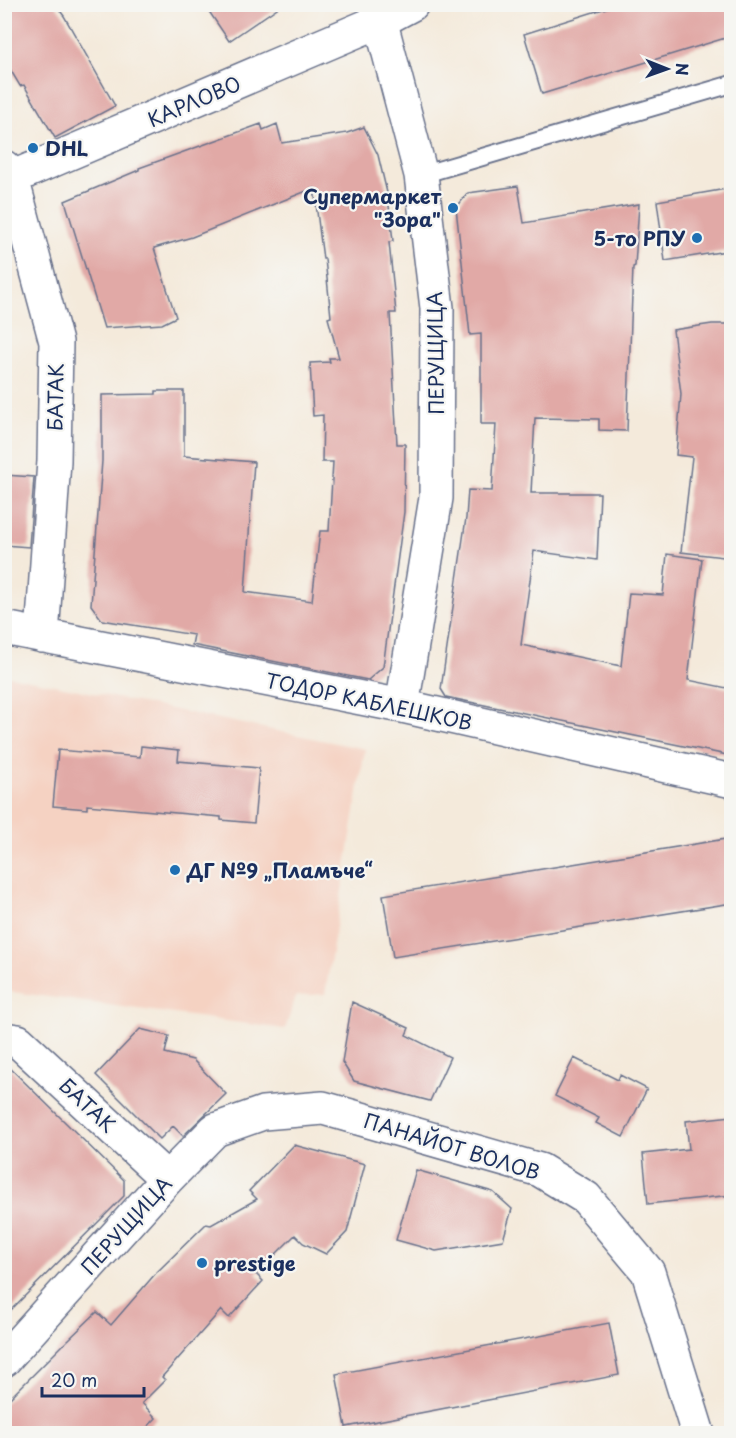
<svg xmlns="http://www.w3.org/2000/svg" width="736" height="1438" font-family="'Playpen Sans',sans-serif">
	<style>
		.built { fill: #f5d2c2 }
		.building { fill: #e1a9a6 }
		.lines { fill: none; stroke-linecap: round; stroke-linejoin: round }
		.service-casing { stroke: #67708a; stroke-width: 20 }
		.minor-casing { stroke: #67708a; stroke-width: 36 }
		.service { stroke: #fff; stroke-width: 16 }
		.minor { stroke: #fff; stroke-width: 33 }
		.poi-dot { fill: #1f6fb2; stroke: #f6f6f2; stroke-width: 2 }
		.labels { text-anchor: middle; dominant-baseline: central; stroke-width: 4.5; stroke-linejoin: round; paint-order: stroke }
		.street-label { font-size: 20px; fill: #1b2f5e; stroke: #f6f6f2 }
		.poi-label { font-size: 20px; font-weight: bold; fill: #1b2f5e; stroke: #f6f6f2; text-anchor: start }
	</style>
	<rect width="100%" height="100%" fill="#f6f6f2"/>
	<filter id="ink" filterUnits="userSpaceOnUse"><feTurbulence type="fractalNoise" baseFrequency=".0167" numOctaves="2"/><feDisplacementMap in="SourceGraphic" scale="12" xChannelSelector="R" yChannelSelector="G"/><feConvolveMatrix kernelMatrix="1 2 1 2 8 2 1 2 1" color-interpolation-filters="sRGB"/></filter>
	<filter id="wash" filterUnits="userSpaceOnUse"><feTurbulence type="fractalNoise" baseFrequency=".008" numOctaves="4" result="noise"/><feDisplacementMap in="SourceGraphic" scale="24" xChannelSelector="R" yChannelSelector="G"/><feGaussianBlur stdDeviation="1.35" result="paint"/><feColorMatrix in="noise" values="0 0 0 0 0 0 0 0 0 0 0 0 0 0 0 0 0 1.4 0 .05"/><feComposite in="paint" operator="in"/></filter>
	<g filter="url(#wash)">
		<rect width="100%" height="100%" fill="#f4eadb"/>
		<path class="built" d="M5 675 365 749 325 994 296 996 285 1029 5 991Z"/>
		<g id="blocks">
			<path class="building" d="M4 4H55L64 16 115 106 55 138 24 85 20 86 4 59Z
				M204 4H283L229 41Z
				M619 4H732V36L542 94 524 34Z
				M261 124 263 130 277 124 282 143 347 133 364 127 378 155 388 197 393 241 389 242 396 313H390L397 444H405L404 512 383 667 368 680 192 645 194 635 102 620 91 605 102 461V395L156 394V391H184V456L254 462 245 592 312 601 320 531H329L333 462H322L323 415 313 416 310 363 330 362 329 358H339L328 318 331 317 325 259H323L314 188 192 237 154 248 176 317 162 324 104 328 65 201 139 170V168Z
				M518 186 524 223 639 204 635 266 633 267 627 431 599 430V419L535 418 531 493H600L597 560 534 551 521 645 621 666 629 593 663 595 667 554 702 559 688 680 732 689V756L446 697 441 689 466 518 468 490 492 491 496 424H481V334L470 335 456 208 468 193Z
				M732 188V250L665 261 657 201Z
				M712 324H732V558L681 552 692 457 676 455 681 394 673 330Z
				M4 475 34 477 29 547 4 545Z
				M141 746 179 750 178 761 259 768 254 823 221 820V817L87 805V809L53 806 58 750 140 757Z
				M732 838V903L393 957 383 895Z
				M352 1002 409 1028 406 1035 450 1057 430 1101 354 1081 342 1062Z
				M140 1029 169 1036 165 1053 193 1060 226 1094 183 1136 173 1126 160 1139 96 1075Z
				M574 1058 618 1080 620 1075 647 1089 623 1137 596 1123 599 1118 555 1096Z
				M4 1062 124 1180V1196L4 1317Z
				M732 1116V1195L648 1204 643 1154 689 1149 686 1121Z
				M294 1145 365 1164 347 1232 326 1254 303 1243 295 1235 256 1274 263 1281 229 1318 221 1310 162 1377 165 1380 142 1403 156 1418 141 1434H4V1404L67 1341 97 1312 111 1325 156 1273 206 1224 211 1225 257 1199 249 1191Z
				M416 1170 493 1192 512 1209 503 1240 436 1251 396 1240Z
				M609 1323 619 1375 346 1427 336 1374Z"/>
		</g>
	</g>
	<g filter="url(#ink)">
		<use href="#blocks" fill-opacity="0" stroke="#67708a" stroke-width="1.5"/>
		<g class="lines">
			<g class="service-casing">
				<path id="service" d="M421 175 732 84"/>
			</g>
			<g class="minor-casing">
				<path id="minor" d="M376 4 421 175 437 308 436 498 402 706
					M4 167 12 178 56 342 54 461 42 636
					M4 181 382 20 412 4
					M4 628 402 706 732 781
					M4 1039 18 1041 167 1179
					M4 1360 167 1179 215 1130 263 1113 323 1108 540 1170 586 1198 648 1272 698 1434"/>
			</g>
			<use href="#service" class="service"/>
			<use href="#minor" class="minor"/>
		</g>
	</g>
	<g class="poi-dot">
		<circle cx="33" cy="148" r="6"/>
		<circle cx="453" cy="208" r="6"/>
		<circle cx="697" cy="238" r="6"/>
		<circle cx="175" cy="870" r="6"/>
		<circle cx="202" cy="1263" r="6"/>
	</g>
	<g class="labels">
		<g class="street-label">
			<text transform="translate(194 101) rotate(-23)">КАРЛОВО</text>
			<text transform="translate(435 353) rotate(-91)">ПЕРУЩИЦА</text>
			<text transform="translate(55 397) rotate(-89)">БАТАК</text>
			<text transform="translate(369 701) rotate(12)">ТОДОР КАБЛЕШКОВ</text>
			<text transform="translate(88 1105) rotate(43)">БАТАК</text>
			<text transform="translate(452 1146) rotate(17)">ПАНАЙОТ ВОЛОВ</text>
			<text transform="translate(126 1225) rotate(-48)">ПЕРУЩИЦА</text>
		</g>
		<g class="poi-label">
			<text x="45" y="148">DHL</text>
			<text x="441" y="196" text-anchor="end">Супермаркет<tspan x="441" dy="23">"Зора"</tspan></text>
			<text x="685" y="238" text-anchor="end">5-то РПУ</text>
			<text x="187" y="870">ДГ №9 „Пламъче“</text>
			<text x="214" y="1263">prestige</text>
		</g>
	</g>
	<rect width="736" height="1438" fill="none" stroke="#f6f6f2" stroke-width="24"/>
	<g transform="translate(667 69) rotate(91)" stroke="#f6f6f2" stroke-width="4.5" paint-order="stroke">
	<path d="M0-4.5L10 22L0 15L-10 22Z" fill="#1b2f5e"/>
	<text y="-9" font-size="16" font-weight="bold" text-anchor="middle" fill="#1b2f5e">N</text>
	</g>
	<path d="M42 1387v9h102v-9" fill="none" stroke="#1b2f5e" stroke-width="3"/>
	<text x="51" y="1387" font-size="18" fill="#1b2f5e" stroke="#f6f6f2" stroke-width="4.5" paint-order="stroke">20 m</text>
</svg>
